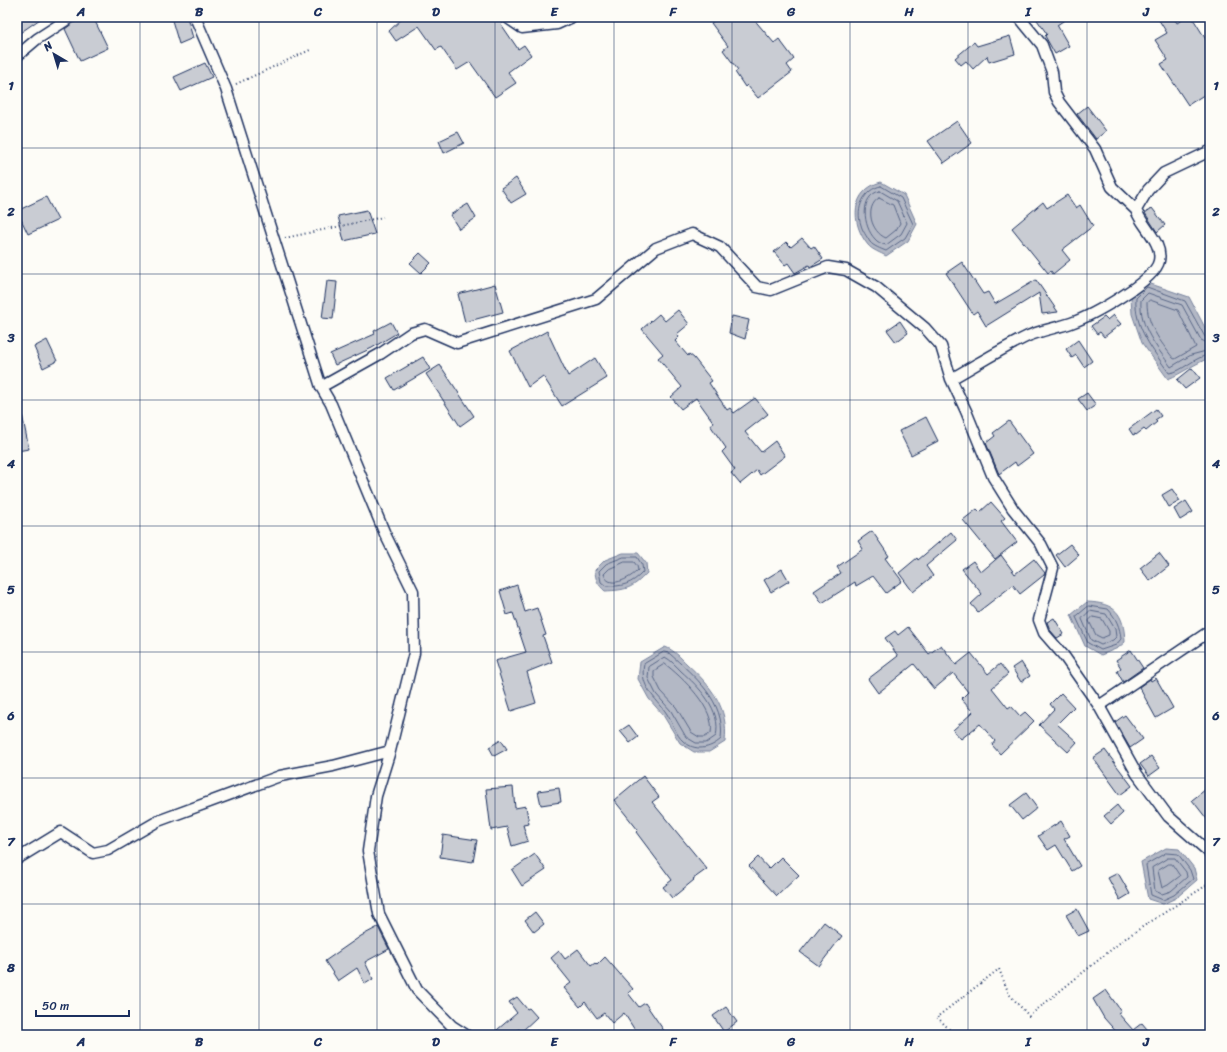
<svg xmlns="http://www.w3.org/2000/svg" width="1227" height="1052" font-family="Sriracha,sans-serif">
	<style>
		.water { fill: #b3b8c5; stroke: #76819c }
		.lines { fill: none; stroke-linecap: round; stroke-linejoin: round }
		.shore { stroke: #586687; stroke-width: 1 }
		.building { fill: #c9ccd3; stroke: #1b2f5e }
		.minor-casing { stroke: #1b2f5e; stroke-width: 13 }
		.path { stroke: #1b2f5e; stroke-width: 2; stroke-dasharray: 1 3; stroke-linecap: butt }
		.minor { stroke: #fdfcf7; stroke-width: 10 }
		.grid { fill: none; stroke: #1b2f5e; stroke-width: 1; stroke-opacity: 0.55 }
		.neatline { fill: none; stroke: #1b2f5e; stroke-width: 1.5 }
		.grid-label { font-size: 13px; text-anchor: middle; font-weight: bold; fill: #1b2f5e }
	</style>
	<rect width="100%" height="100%" fill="#fdfcf7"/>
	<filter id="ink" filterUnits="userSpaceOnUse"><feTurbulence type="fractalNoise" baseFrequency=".025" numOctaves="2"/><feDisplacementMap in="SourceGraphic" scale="8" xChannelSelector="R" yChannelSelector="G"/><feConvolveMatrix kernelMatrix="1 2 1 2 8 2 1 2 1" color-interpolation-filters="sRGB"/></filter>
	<g filter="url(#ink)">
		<path class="water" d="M881 182 904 195 917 224 908 241 886 256C881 253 872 250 868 245 850 223 851 190 881 182Z
			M1145 282 1189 297 1210 337V358C1195 363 1183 373 1168 379L1142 343 1132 314 1131 297Z
			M623 553H638L646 563 647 573C632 589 626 590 605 591 598 585 595 579 595 570L605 560Z
			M1087 602C1115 603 1124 613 1125 642L1118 648 1101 655 1085 646 1071 615Z
			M665 647C674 650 680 657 687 664 711 686 729 707 725 742L709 752H694L680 743 663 715 649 699 638 679 640 662Z
			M1166 848 1179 849 1194 868 1197 880 1176 898 1163 904 1148 899 1141 862Z"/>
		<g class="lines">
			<path class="shore" d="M881 186 901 198 913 224 905 238 886 251C881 249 873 246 870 242 867 237 862 230 861 225 855 209 864 189 881 186Z
				M880 191 897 201 907 223 901 234 886 245C882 244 877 242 875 239 863 227 859 195 880 191Z
				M879 198 893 205 900 223 896 230 886 238C871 232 864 207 879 198Z
				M1150 300 1178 310 1196 347 1175 359 1173 358C1160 341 1147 325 1147 303Z
				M1210 339 1205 337 1185 301 1147 287 1136 298C1134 328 1153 350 1169 373 1183 372 1194 356 1210 355
				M1210 344 1201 340 1182 305 1148 293 1141 300C1139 327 1157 347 1171 367L1191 355 1210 350
				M624 557H637L642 565 643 572C632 584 622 587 606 586L601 582 599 571 606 564Z
				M625 562H634L637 566 638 570C630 579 608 590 604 574L609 569Z
				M1089 606 1108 609C1116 618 1120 627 1121 639L1116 645 1101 650 1088 643 1076 617Z
				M1090 611 1106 614 1115 629 1116 637 1113 640 1101 645 1091 640 1082 619Z
				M1093 617 1102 619 1109 631V635L1102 638 1096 635 1089 621Z
				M664 652 669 653C694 676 726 701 721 739 710 749 695 752 683 741 676 735 672 722 667 714 656 697 639 688 644 664Z
				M665 657C671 660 676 666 681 671 699 687 722 710 716 736L706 743H696L686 737 671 711 656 694 648 678 649 667Z
				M665 664C682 677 716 709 711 733L705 737H699L691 732 676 707 661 691 654 677V671Z
				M1166 853 1178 854 1190 870 1193 879 1174 895 1163 900 1151 895 1146 865Z
				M1168 858H1175L1186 872 1187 877 1171 891 1162 894 1155 891 1152 868Z
				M1169 864H1172L1180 876 1168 885 1162 888 1158 871Z"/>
		</g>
		<path class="building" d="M17 17H43L17 35Z
			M81 17H93L108 48 80 61 65 29Z
			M171 17H187L193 38 179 44Z
			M404 17H453L456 21 462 17H500L503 23 501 24 518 49 524 45 531 55 508 72 516 83 495 97 470 62 457 70 441 47 436 50 419 26 396 41 389 31Z
			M720 17H752L774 43 779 39 794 59 787 65 792 72 758 98 747 85 745 87 735 72 738 70 723 50 728 46 711 23Z
			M1035 17H1069L1057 25 1069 46 1055 54 1045 36 1047 34Z
			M1157 17H1173L1177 23 1187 17H1192L1210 46V91L1188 105 1161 64 1168 60 1155 40 1167 33Z
			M1010 36 1015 54 989 62 987 56 973 69 966 61 961 65 955 58 974 42 977 46Z
			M205 63 212 77 181 91 174 77Z
			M1087 106 1106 131 1096 139 1077 114Z
			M957 121 972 143 944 163 928 141Z
			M458 132 464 143 444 153 439 141Z
			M516 178 526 194 511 203 501 188Z
			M1067 195 1076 208 1080 205 1093 226 1062 250 1070 260 1053 274 1051 271 1048 273 1012 228 1043 202 1047 208Z
			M46 197 58 220 28 234 17 211Z
			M468 204 476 218 459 229 450 215Z
			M1152 208 1165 225 1157 232 1145 213Z
			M367 210 375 234 344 241 338 216Z
			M802 238 811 248 814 246 823 259 810 267 809 265 795 273 788 263 785 265 774 252 786 242 791 247Z
			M420 253 431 263 421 273 410 263Z
			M962 262 983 294 988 292 995 304 1036 280 1058 312 1042 314 1039 293 986 326 977 311 973 314 946 273Z
			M327 281 337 282 333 319 322 318Z
			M495 284 503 312 465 322 458 294Z
			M678 310 689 324 677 334 679 337 675 341 688 356 689 354 694 358 712 381 709 383 727 410 730 408 734 413 755 398 768 414 745 432 761 452 775 441 785 456 760 475 757 470 740 484 731 473 735 470 722 452 726 448 710 425 714 423 696 398 681 409 671 397 682 387 658 358 663 354 642 329 659 314 665 321Z
			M1113 315 1121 324 1104 337 1100 332 1097 334 1091 326 1104 317 1107 320Z
			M732 316 749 320 745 339 729 333Z
			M900 321 908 333 896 342 887 330Z
			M391 322 397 333 372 348 335 365 330 354 375 334 374 331Z
			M547 331 568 376 595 358 607 378 562 406 543 376 528 387 510 351Z
			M47 340 57 361 43 368 34 347Z
			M1078 340 1092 361 1084 367 1076 355 1072 358 1066 349Z
			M423 357 430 369 394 390 387 378Z
			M440 365 474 416 460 426 426 374Z
			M1192 368 1200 378 1185 389 1177 380Z
			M1087 393 1096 405 1087 411 1078 399Z
			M1156 409 1161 416 1155 420 1157 422 1146 431 1144 429 1136 435 1135 434 1133 435 1129 429Z
			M22 414 29 449 17 451V415Z
			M926 417 938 441 911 455 899 431Z
			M1009 421 1033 454 1017 466 1015 462 999 474 986 443 995 436 993 433Z
			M1172 489 1180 501 1169 507 1162 495Z
			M1186 501 1193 512 1180 520 1174 509Z
			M991 502 1005 518 1001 521 1017 542 995 559 963 520 977 509 980 512Z
			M872 531 889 556 885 558 902 581 886 593 873 576 856 586 855 582 822 603 814 591 841 573 837 567 863 549 858 541Z
			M951 532 957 540 926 566 933 576 913 592 899 573 917 558 918 560Z
			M1070 544 1079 555 1065 567 1056 555Z
			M1159 553 1169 566 1150 581 1140 568Z
			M1001 555 1015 574 1034 559 1045 573 1044 575 1020 594 1013 585 978 612 971 604 982 594 962 569 973 561 981 572Z
			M782 569 789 581 771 592 764 580Z
			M517 585 525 612 537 608 546 635 543 636 552 662 527 672 536 703 511 711 495 661 526 652 513 613 507 615 500 591Z
			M1054 618 1064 634 1057 638 1050 630 1047 622Z
			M908 627 929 654 941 645 956 665 971 653 988 674 1000 664 1008 674 992 688 1008 708 1011 706 1020 716 1025 712 1034 721 1000 754 992 745 995 741 980 724 961 739 953 730 973 712 961 699 968 692 953 673 934 689 914 664 878 693 868 679 898 656 885 638 895 631 898 635Z
			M1131 650 1143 668 1123 682 1117 671 1121 668 1116 660Z
			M1021 662 1030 676 1021 682 1012 668Z
			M1156 678 1173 708 1156 718 1139 687 1150 679 1151 681Z
			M1061 693 1074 707 1057 724 1077 742 1068 752 1039 725 1054 709 1050 704Z
			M1125 715 1143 739 1130 748 1115 722Z
			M629 725 638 737 630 743 620 731Z
			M501 740 507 749 494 756 489 747Z
			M1105 750 1132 786 1120 795 1093 758Z
			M1151 756 1160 768 1149 776 1140 764Z
			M643 776 659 797 652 802 707 869 693 879 694 880 672 898 663 887 672 880 636 832 638 830 614 800Z
			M1210 786V823L1192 800Z
			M513 787 515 808 526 806 529 824 523 825 528 841 512 846 507 827 491 830 486 789Z
			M559 788 561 802 541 805 538 791Z
			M1026 793 1037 808 1022 820 1010 805Z
			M1117 805 1123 813 1111 824 1104 816Z
			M1061 821 1070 836 1064 839 1080 866 1072 871 1056 845 1048 850 1038 836Z
			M443 835 477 840 473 862 440 857Z
			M535 854 546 870 522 886 512 870Z
			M758 857 769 869 781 857 799 875 777 896 749 866Z
			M1118 873 1130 894 1120 900 1108 878Z
			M1077 909 1089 931 1078 936 1066 915Z
			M535 912 544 924 534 932 525 920Z
			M824 922 842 936 819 966 800 952Z
			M378 927 389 949 365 962 373 979 365 984 357 968 338 981 325 961 361 936Z
			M578 949 591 966 595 963 597 965 605 957 633 989 628 993 639 1007 645 1003 667 1035H638L624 1013 612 1023 604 1013 597 1018 585 1002 580 1007 564 988 571 983 551 958 559 951 565 959Z
			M1106 990 1121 1011 1118 1013 1133 1030 1142 1023 1152 1035H1119L1104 1018 1093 999Z
			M517 997 527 1009 529 1008 537 1017 521 1032 519 1029 511 1035H491L517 1013 509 1002Z
			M726 1007 737 1022 724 1032 713 1016Z"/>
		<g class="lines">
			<g class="minor-casing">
				<path id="minor" d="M506 17 522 28 557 24 572 17
					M1019 17 1042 45 1052 72 1054 92 1059 102 1095 149 1112 187 1136 210 1148 190 1164 173 1210 151
					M17 56 37 39 71 17
					M951 379C976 365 1001 349 1028 336 1041 330 1057 328 1071 323 1091 316 1155 281 1159 261 1163 242 1142 227 1136 210
					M321 387 380 354 411 333 425 329 457 343 596 299 656 248 692 234 720 247 757 287 771 290 828 267 846 270 876 287 925 328 941 346 951 379 966 411 993 477 1013 509 1041 544 1053 568 1039 620 1044 633 1064 656 1099 706 1137 774 1168 816 1210 853
					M1099 706 1210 631
					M390 751 376 796 368 851 379 914 417 990 452 1026 466 1035
					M17 859 61 832 93 853 108 850 158 821 280 776 333 766 390 751 414 653 413 591 385 534 331 404 321 387 226 89 195 17"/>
			</g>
			<path class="path" d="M236 84 310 50
				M285 238 383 217
				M955 1035 937 1017 999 969 1009 994 1029 1016 1127 937 1210 883"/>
			<use href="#minor" class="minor"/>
		</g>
	</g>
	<path class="grid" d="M140 17V1035M259 17V1035M377 17V1035M495 17V1035M614 17V1035M732 17V1035M850 17V1035M968 17V1035M1087 17V1035M17 148H1210M17 274H1210M17 400H1210M17 526H1210M17 652H1210M17 778H1210M17 904H1210"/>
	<rect width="1227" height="1052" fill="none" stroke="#fdfcf7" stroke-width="44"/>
	<g transform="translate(54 54) rotate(322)" stroke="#fdfcf7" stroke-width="3" paint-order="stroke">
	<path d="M0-3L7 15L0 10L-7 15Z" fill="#1b2f5e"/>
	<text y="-6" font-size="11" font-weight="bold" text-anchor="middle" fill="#1b2f5e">N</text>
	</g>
	<path d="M36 1010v6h93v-6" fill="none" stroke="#1b2f5e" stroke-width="2"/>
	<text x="42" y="1010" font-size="12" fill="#1b2f5e" stroke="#fdfcf7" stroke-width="3" paint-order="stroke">50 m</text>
	<rect x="22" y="22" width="1183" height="1008" class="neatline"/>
	<g class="grid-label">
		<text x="81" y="16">A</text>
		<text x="199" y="16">B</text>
		<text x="318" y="16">C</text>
		<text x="436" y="16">D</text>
		<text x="554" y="16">E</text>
		<text x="673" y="16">F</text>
		<text x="791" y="16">G</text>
		<text x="909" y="16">H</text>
		<text x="1028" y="16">I</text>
		<text x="1146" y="16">J</text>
		<text x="11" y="90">1</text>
		<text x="1216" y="90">1</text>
		<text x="11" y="216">2</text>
		<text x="1216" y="216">2</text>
		<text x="11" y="342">3</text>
		<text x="1216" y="342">3</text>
		<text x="11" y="468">4</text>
		<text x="1216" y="468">4</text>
		<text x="11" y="594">5</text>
		<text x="1216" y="594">5</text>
		<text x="11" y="720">6</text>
		<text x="1216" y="720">6</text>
		<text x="11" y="846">7</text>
		<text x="1216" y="846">7</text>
		<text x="11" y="972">8</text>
		<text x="1216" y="972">8</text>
		<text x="81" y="1046">A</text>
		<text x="199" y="1046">B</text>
		<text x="318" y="1046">C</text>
		<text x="436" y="1046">D</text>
		<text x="554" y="1046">E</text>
		<text x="673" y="1046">F</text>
		<text x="791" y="1046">G</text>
		<text x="909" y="1046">H</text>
		<text x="1028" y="1046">I</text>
		<text x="1146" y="1046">J</text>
	</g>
</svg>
